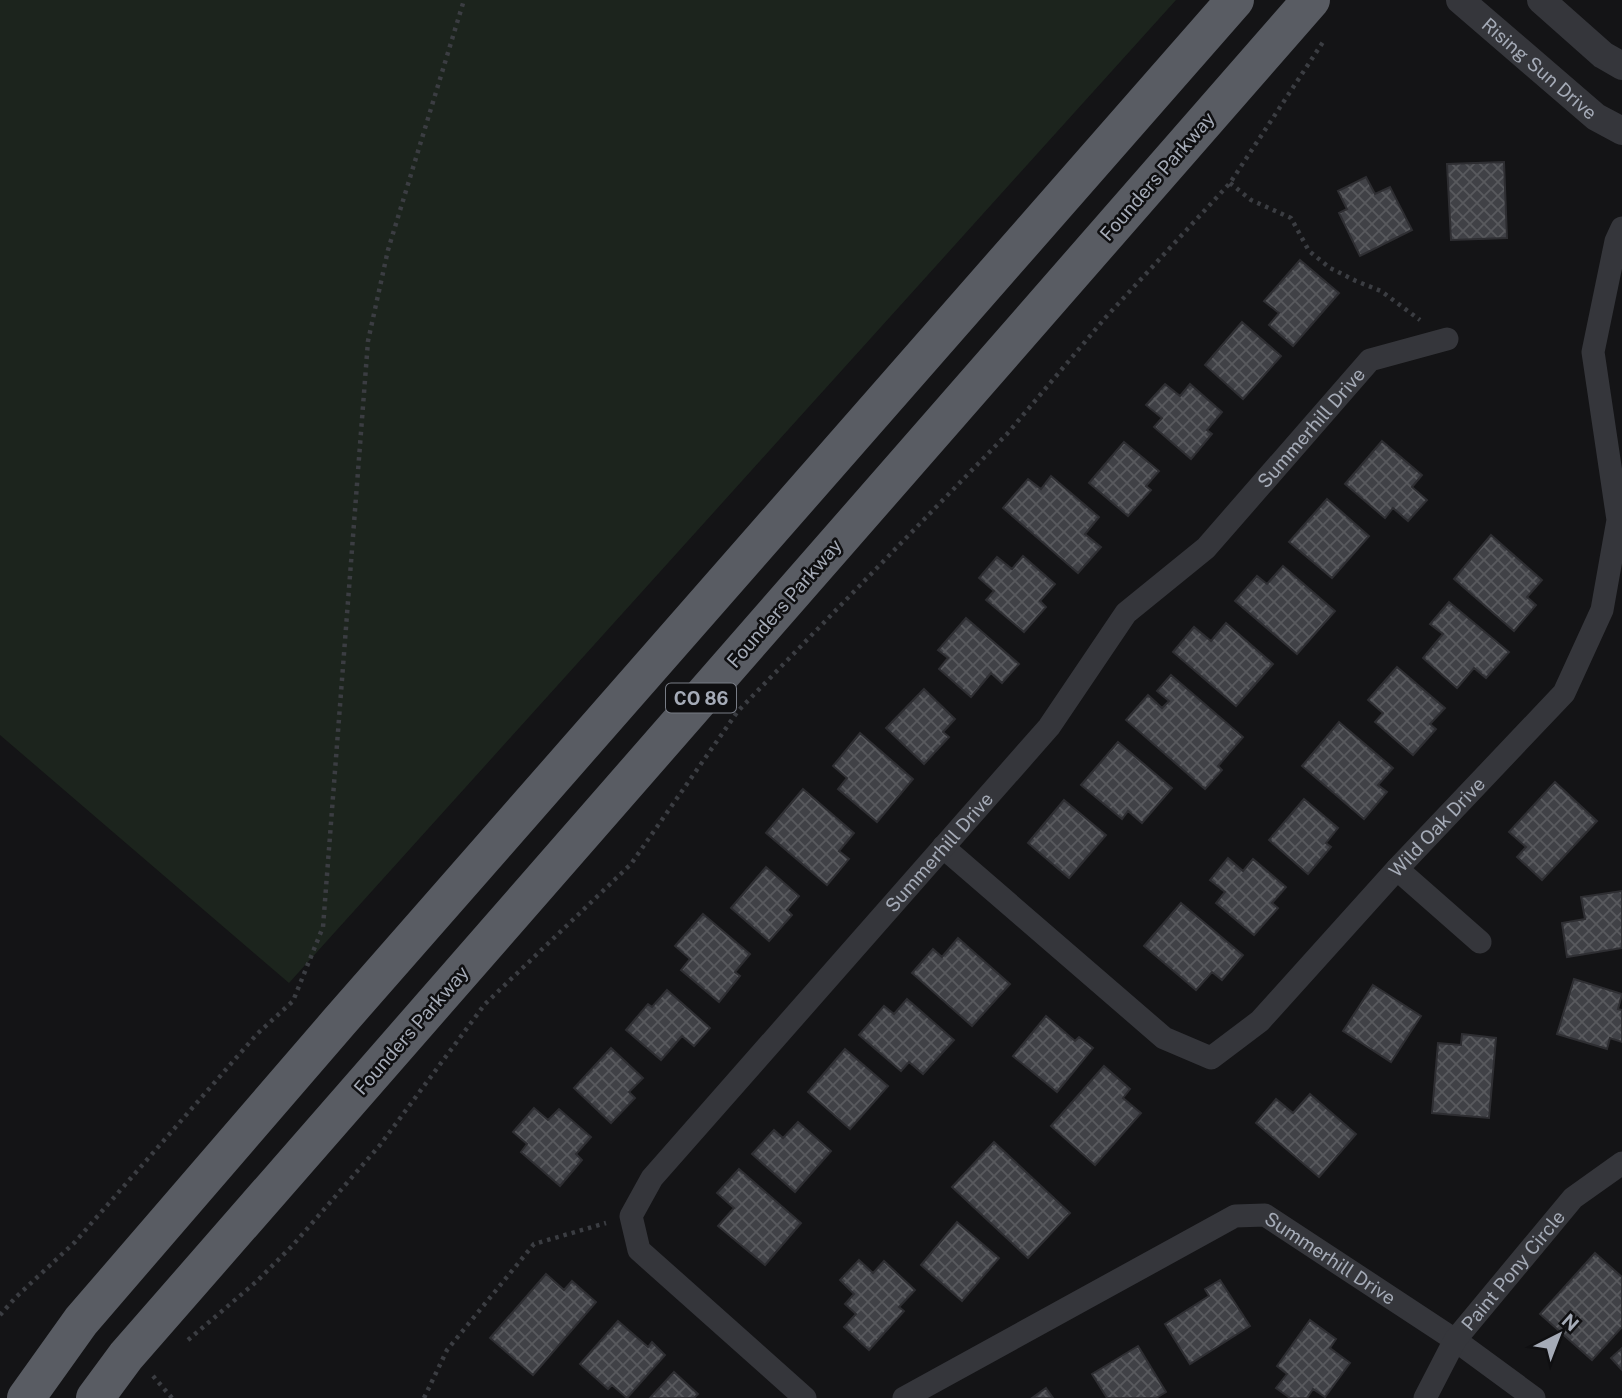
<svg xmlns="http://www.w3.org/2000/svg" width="1622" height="1398" font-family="'Public Sans',sans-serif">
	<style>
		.grass { fill: #1c241d }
		.building { fill: url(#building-cross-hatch); stroke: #2e2e32; stroke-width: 2 }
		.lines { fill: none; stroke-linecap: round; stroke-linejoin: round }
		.path { stroke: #3b3d42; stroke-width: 4.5; stroke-dasharray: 3.5 5; stroke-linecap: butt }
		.minor { stroke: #35363b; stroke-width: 23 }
		.tertiary { stroke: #35363b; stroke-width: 28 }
		.trunk { stroke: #595c63; stroke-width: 38 }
		.labels { text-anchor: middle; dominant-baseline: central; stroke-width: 5; stroke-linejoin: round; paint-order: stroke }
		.shield { fill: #0f0f11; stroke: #787c85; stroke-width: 2 }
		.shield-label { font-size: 18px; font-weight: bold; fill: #a5abb7 }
		.street-label { font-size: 19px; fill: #a5abb7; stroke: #0f0f11 }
	</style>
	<defs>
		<pattern id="building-cross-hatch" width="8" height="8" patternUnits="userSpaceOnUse" patternTransform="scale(1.75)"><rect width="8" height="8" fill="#404146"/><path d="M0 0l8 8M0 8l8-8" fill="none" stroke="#595a5e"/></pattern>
	</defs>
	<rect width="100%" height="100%" fill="#141416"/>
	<path class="grass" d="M0 0H1176L289 983 0 735Z"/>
	<path class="building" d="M1504 162 1507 238 1451 240 1447 164Z
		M1366 177 1375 194 1390 187 1412 230 1360 256 1339 213 1347 209 1338 191Z
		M1300 260 1339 293 1293 346 1269 325 1279 313 1264 301Z
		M1242 322 1281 356 1243 399 1205 365Z
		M1165 384 1180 396 1190 384 1222 412 1207 430 1212 434 1191 459 1154 427 1162 418 1146 405Z
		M1382 441 1422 475 1412 487 1427 500 1408 521 1393 508 1385 518 1345 484Z
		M1124 442 1159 471 1146 486 1151 490 1128 516 1089 483Z
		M1051 476 1099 517 1085 534 1101 547 1078 573 1003 508 1028 479 1041 489Z
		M1327 499 1369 536 1332 578 1289 542Z
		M1491 535 1542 580 1527 597 1536 605 1514 631 1454 579Z
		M1023 556 1055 584 1040 601 1046 607 1024 632 986 600 994 591 979 578 997 557 1012 569Z
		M1283 566 1335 611 1297 654 1235 601 1257 576 1267 584Z
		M1449 602 1509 652 1486 678 1474 668 1457 688 1423 658 1443 634 1430 624Z
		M966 618 1019 664 1002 683 991 673 971 697 939 669 948 658 938 650Z
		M1226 623 1273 664 1236 706 1173 652 1194 627 1211 641Z
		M1397 667 1445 708 1430 724 1436 729 1413 755 1375 722 1383 713 1368 700Z
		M1171 675 1243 737 1218 766 1222 770 1205 789 1126 720 1148 695 1162 708 1169 701 1157 691Z
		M924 689 955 719 943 732 949 737 924 764 886 728Z
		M1339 722 1393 768 1378 785 1387 792 1364 819 1302 766Z
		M860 733 913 779 877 822 838 789 847 778 833 766Z
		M1118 742 1172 788 1142 823 1128 811 1122 819 1081 785Z
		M1555 782 1597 821 1542 880 1517 857 1526 847 1509 832Z
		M803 789 854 833 839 851 849 859 827 885 766 833Z
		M1304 799 1338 828 1326 843 1331 847 1308 874 1269 840Z
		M1064 800 1106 835 1069 878 1028 843Z
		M1228 858 1243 871 1253 859 1286 887 1272 903 1278 908 1254 935 1216 903 1225 892 1210 880Z
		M766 867 799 896 787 910 792 915 769 941 731 908Z
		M1622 891V948L1567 957 1562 923 1585 919 1581 897Z
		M1181 903 1243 955 1222 980 1212 972 1196 990 1144 946Z
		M703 914 750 954 735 972 740 976 719 1002 681 970 690 959 675 946Z
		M958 938 1010 984 972 1026 912 973 933 949 942 957Z
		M1574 979 1622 994 1618 1009 1622 1010V1042L1610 1038 1607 1049 1557 1034Z
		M1373 985 1421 1016 1391 1062 1343 1031Z
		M667 990 710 1028 694 1046 682 1036 661 1060 626 1030 648 1004 652 1007Z
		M907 999 954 1040 923 1074 909 1062 901 1071 859 1035 884 1006 894 1014Z
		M1046 1016 1075 1041 1079 1037 1093 1048 1057 1092 1013 1056Z
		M1462 1034 1496 1038 1489 1118 1432 1113 1438 1043 1461 1045Z
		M611 1048 643 1078 629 1092 635 1098 611 1123 574 1088Z
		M845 1049 888 1086 850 1129 808 1092Z
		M1104 1066 1130 1089 1123 1098 1141 1113 1095 1165 1051 1126Z
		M1310 1094 1356 1134 1319 1177 1256 1123 1276 1099 1293 1113Z
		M534 1108 548 1120 559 1109 591 1137 576 1154 582 1160 560 1186 521 1152 527 1144 513 1132Z
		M798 1122 831 1151 795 1192 752 1154 774 1130 783 1138Z
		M994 1142 1070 1213 1028 1258 952 1187Z
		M739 1169 801 1223 765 1265 718 1226 734 1208 717 1193Z
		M957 1222 999 1258 962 1301 921 1265Z
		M1595 1253 1622 1277V1327L1592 1360 1540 1314Z
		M859 1260 873 1273 884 1261 915 1290 899 1307 904 1311 869 1350 844 1327 856 1314 845 1304 854 1294 840 1280Z
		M546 1274 564 1290 572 1281 596 1302 533 1375 490 1338Z
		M1220 1280 1250 1326 1190 1364 1165 1324 1209 1296 1205 1289Z
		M1310 1320 1336 1339 1330 1348 1350 1363 1325 1397 1313 1389 1307 1398H1290L1276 1388 1287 1374 1277 1366Z
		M618 1321 648 1347 652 1342 665 1355 627 1398 612 1385 608 1389 580 1364Z
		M1138 1346 1166 1392 1156 1398H1107L1092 1374Z
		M1622 1348V1370L1611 1358Z
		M674 1372 698 1394 694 1398H650Z
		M1046 1388 1053 1398H1032Z"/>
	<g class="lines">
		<path class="path" d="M1230 183 1251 200 1291 218 1309 251 1330 268 1356 281 1381 291 1420 320
			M0 1315 16 1297 75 1242 257 1034 293 1001 323 927 368 341 388 250 464 0
			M188 1340 256 1282 293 1245 380 1145 485 1004 631 864 738 711 1007 434 1106 317 1230 183 1323 42
			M153 1376 172 1398
			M424 1398 447 1350 534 1244 606 1223"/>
		<g class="minor">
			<path id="s1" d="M943 847 1164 1038 1211 1058 1260 1021 1397 869 1564 693 1602 610 1618 520 1593 352 1616 241 1622 228"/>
			<path d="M1397 869 1480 942"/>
			<path id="s2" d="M805 1398 639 1250 631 1216 652 1178 1049 727 1126 613 1206 548 1370 360 1447 339"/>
			<path id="s3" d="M904 1398 1235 1216 1265 1215 1455 1340 1534 1398"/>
			<path id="s4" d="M1425 1398 1455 1340 1573 1198 1622 1163"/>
		</g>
		<g class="tertiary">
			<path id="s5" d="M1460 0 1596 117 1622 131"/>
			<path d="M1541 0 1603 55 1622 66"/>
		</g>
		<path class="trunk" d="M26 1398 81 1321 338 1023 1235 0
			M95 1398 126 1356 1311 0"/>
	</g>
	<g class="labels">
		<rect class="shield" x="666" y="683.5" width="70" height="29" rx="5"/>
		<g class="shield-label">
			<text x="701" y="698">CO 86</text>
		</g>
		<g class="street-label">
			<text stroke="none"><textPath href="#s5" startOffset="105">Rising Sun Drive</textPath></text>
			<text transform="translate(1157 176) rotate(-49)">Founders Parkway</text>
			<text stroke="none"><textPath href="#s2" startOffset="1302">Summerhill Drive</textPath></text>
			<text transform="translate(784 603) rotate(-49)">Founders Parkway</text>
			<text stroke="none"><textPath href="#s1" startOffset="667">Wild Oak Drive</textPath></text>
			<text stroke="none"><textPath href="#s2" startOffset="735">Summerhill Drive</textPath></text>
			<text transform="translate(411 1030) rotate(-49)">Founders Parkway</text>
			<text stroke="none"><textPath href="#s3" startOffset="486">Summerhill Drive</textPath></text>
			<text stroke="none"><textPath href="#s4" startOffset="156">Paint Pony Circle</textPath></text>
		</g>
	</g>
	<g transform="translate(1559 1335) rotate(42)" stroke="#0f0f11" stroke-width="5" paint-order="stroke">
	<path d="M0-5L12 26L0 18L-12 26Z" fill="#a5abb7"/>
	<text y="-10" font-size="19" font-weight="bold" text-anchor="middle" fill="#a5abb7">N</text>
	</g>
</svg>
